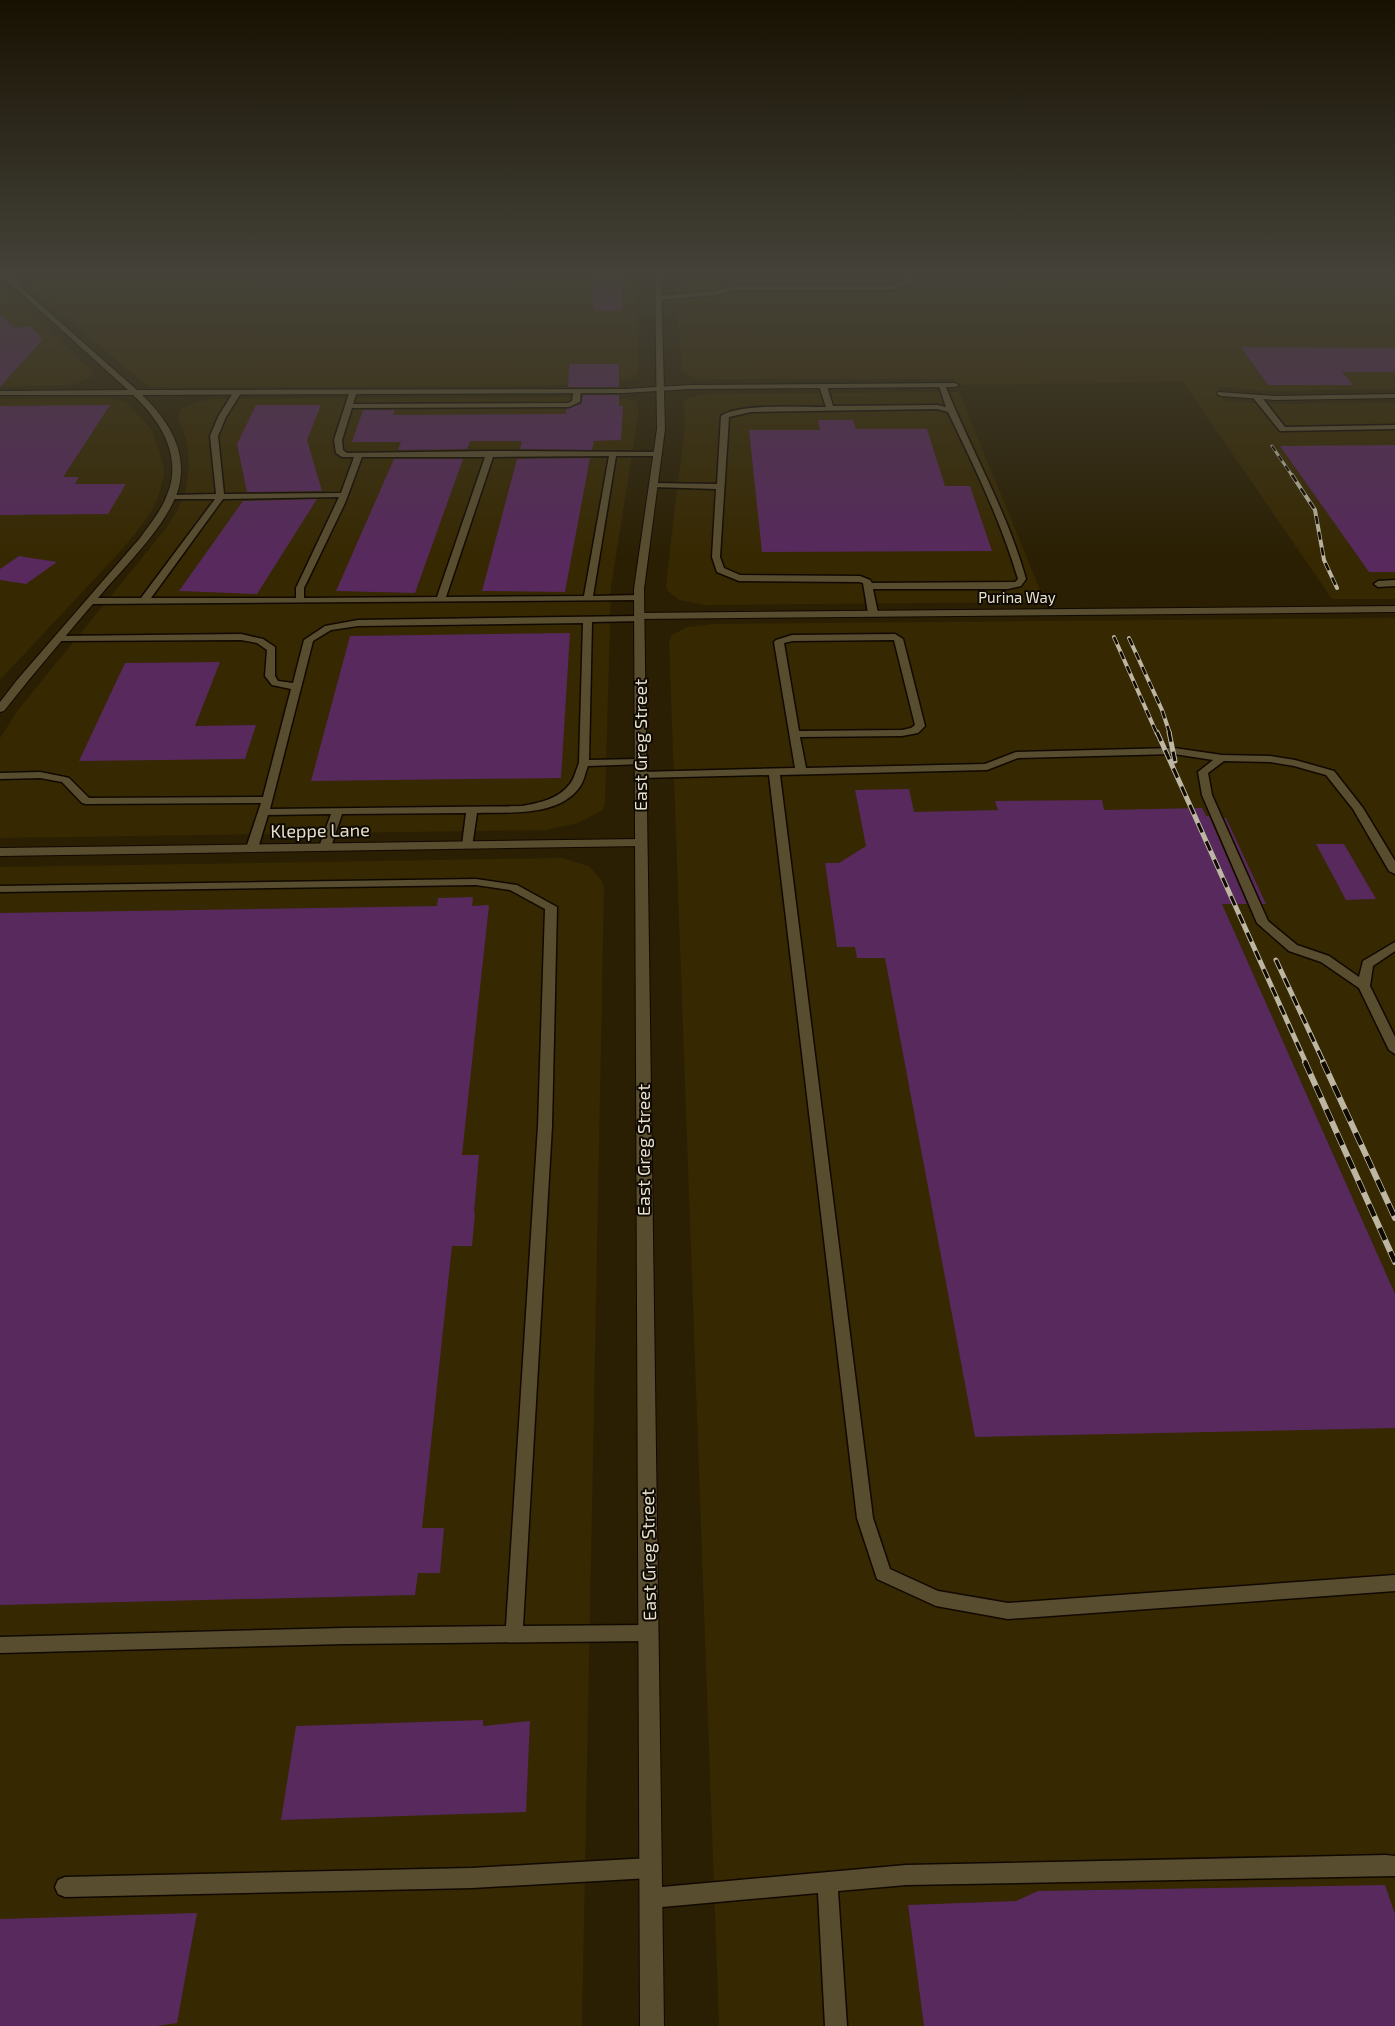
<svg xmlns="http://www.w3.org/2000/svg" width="1395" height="2026" font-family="'Exo 2',sans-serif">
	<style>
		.built { fill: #362800 }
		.building { fill: #57295d }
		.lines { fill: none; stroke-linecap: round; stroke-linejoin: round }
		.service-casing { stroke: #110900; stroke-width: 3 }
		.minor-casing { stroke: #110900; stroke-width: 2 }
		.secondary-casing { stroke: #110900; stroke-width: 2 }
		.service { fill: #594d2f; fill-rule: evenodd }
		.minor { fill: #594d2f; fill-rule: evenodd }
		.secondary { fill: #594d2f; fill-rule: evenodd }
		.rail-far3-casing { stroke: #bdb6a2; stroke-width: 3 }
		.rail-far2-casing { stroke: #bdb6a2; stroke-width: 4 }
		.rail-far1-casing { stroke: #bdb6a2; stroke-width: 5 }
		.rail-casing { stroke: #bdb6a2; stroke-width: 6 }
		.rail-far3 { stroke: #0f0a02; stroke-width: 2; stroke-dasharray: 6; stroke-linecap: butt }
		.rail-far2 { stroke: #0f0a02; stroke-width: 2.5; stroke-dasharray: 8; stroke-linecap: butt }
		.rail-far1 { stroke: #0f0a02; stroke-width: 3; stroke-dasharray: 10; stroke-linecap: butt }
		.rail { stroke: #0f0a02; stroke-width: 4.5; stroke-dasharray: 13; stroke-linecap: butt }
		.labels { text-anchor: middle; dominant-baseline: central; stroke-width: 4; stroke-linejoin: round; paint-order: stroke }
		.far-street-label { font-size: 15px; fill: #e7e0cf; stroke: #0f0a02 }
		.street-label { font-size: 18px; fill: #e7e0cf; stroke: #0f0a02 }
	</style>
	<rect width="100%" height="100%" fill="#2a1f02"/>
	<path class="built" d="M19 276H637L638 372 635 377 627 380 592 385 173 388 150 386 144 383 82 331Z
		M675 276H1395V389L1263 391 1217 386 1224 401 1274 404 1395 403V599H1332L1183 382 956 385 953 379H697L682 372Z
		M0 285 93 372 90 377 77 383 65 385 0 387Z
		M959 392 1045 602 705 605 679 600 668 591 666 587 671 541 685 426 684 402 688 398 699 395 716 394Z
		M614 397 636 401 639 411 611 587 605 804 603 810 578 823 546 830 0 838V738L18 710 167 527 177 511 185 493 189 466 187 442 178 417 181 409 197 402 215 399Z
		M106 398 126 402 152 430 163 464 164 475 158 497 152 510 135 534 116 556 0 680V399Z
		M1395 618V2026H719L669 641 672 635 687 627 714 624Z
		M562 858 589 866 602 881 604 888 582 2026H0V867Z"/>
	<path class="building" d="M597 276H622V311H594L592 281H597Z
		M0 314 15 328 30 326 43 339 0 387Z
		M1241 347 1395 348V372H1342L1353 385H1268Z
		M569 364H619V387H568Z
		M583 395H619V406H623L621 440 594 441 592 450 520 449 522 441H470L467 449 398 450 401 442H352L363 410H395L393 415 566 414V409L581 404Z
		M110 405 63 477H79L75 484H126L108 514 0 515V406Z
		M256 405H321L307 440 322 491 247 492 237 444Z
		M818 420H853L856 429H927L945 486H970L992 551 762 552 749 430H820Z
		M1395 445V572H1369L1280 446Z
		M590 458 565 592 482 591 517 459Z
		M394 459H463L415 593 336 591Z
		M317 499 257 594 179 591 243 501Z
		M19 556 57 562 26 584 0 580V569Z
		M570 633 561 778 311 781 350 636Z
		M220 662 195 726 256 725 245 759 79 761 125 663Z
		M909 789 914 812 998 810 995 801 1102 800 1104 810 1202 808 1206 816H1209L1247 904H1222L1395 1294V1428L975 1437 885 958H857L855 947H837L825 863H839L866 846 855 790Z
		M1224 818H1226L1266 904H1262Z
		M1316 844H1344L1376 899 1346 900Z
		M473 897 472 906 489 905 462 1155H479L474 1213H475L472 1246H452L422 1528H444L440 1573H418L415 1595 0 1605V913L437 906 438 898Z
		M483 1720V1726L530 1721 526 1812 281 1820 296 1726Z
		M1385 1885 1395 1914V2026H924L908 1905 1016 1901 1038 1891Z
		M197 1913 177 2023 157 2026H0V1919Z"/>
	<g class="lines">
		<g class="service-casing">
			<path id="service" d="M906 276H912L908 284 891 290H735L715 295 658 300 655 298 658 296 715 291 735 286H890L903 282Z
				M938 383 945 385C971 450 1007 511 1026 579L1021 586 1008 589H873L878 613 873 616 868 613 863 583 859 582 739 581 717 572 712 557 716 489 653 487 649 485 653 483 717 484 721 416C738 403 803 407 826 407L819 386 823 384 827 386 833 406 937 405 946 407ZM937 409 948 412C974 466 1001 521 1018 579L1015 582 872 583 870 580 860 576 740 575 724 568 720 557 729 417 751 412Z
				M574 389 581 391 580 402 569 407 352 408 342 440 343 450 347 453 490 451 661 452 662 454 658 456H616L593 596 639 595 642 596V600L91 604 87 601 91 598H141L215 499H170L166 497 170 495 216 494 210 436 218 417 234 391 241 393 226 417 218 436 224 494 341 493 354 457H342L336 453 334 440 350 390 357 392 353 404 568 403 572 401ZM609 456 584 596 446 597 493 457ZM362 457H485L437 597 304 598V588L345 503ZM339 497 296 588V598H151L223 499Z
				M1254 395H1260L1285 427 1395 425V429L1283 431H1280L1254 399Z
				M1395 580V586L1378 587 1374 584 1378 581Z
				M639 616 644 619 642 621 592 622 589 760 640 759 645 762 644 764 588 766C585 773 584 782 579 788 557 817 509 812 477 813L472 847H464L462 845 466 813 342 814 331 847 325 850 319 847 331 814 268 815 258 848 252 851 246 848 261 803 86 804 82 803 62 782 40 778 0 779V773L40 772 65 777 69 778 89 798 263 797 291 689 272 685 265 676 267 650 257 643 241 640 59 641 56 640V636L241 634 263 639 275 647V676L278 681 293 683 304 640 325 626 358 620ZM583 623 579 763C576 770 574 780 569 785 558 799 539 803 522 806L270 809 313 641 331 630 358 626Z
				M895 634 903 639 925 726 918 733 902 736 800 737 806 768 985 764 1016 752 1174 748 1222 755 1270 756 1295 760 1334 771 1363 808 1395 861V874L1389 871 1353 809 1326 775 1294 766 1270 762 1224 761 1208 773 1212 795 1268 921 1297 945 1329 956 1359 977 1363 961 1395 942V951L1373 966 1370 986 1395 1037V1054L1389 1050 1359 988 1321 962 1289 951 1257 923 1202 795 1198 772 1213 760 1174 754 1018 758 987 770 780 775 873 1518 890 1569 938 1591 1008 1603 1395 1575V1591L1008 1619 936 1606 877 1579 857 1518 769 775 640 778 635 775 640 772 795 768 774 642 776 640 792 635ZM894 640 915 725 911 728 902 730 799 731 784 643 793 641Z
				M476 879 517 885 557 907 552 1126 523 1626 649 1625 655 1627 658 1633 655 1639 649 1641 344 1644 0 1653V1637L344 1628 506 1626 538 1126 545 909 510 890 476 885 0 892V886Z
				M1386 1855 1395 1856V1876L906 1885 838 1891 847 2026H825L818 1893 651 1908 644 1905 641 1898 644 1891 651 1888 906 1865Z
				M650 1858 657 1861 660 1868 657 1875 650 1878 472 1888 65 1897 58 1894 55 1887 58 1880 65 1877 472 1868Z"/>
		</g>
		<g class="minor-casing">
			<path id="minor" d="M2 276H8L137 390 624 389 690 385 955 383 959 385 955 387 690 389 624 393 142 395C166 418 186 447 180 482 174 518 128 563 104 591 70 631 36 670 4 711L0 712V702L17 680 140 538C150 524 161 511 167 495 183 457 161 421 133 395H0V391L128 390Z
				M1218 392 1275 396 1395 394V398L1275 400 1221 396 1217 394Z
				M1395 606V612L639 619 634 616 639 613Z
				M640 839 644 840 646 843 644 846 0 856V848Z"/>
		</g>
		<g class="secondary-casing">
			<path id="secondary" d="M655 276H661L665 429 644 589 664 2026H640L634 589 657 429Z"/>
		</g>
		<use href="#service" class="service"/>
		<use href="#minor" class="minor"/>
		<use href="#secondary" class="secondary"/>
		<g class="rail-far3-casing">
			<path id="rail-far3" d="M1272 446 1293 477"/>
		</g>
		<g class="rail-far2-casing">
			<path id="rail-far2" d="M1292 475 1315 510 1324 560 1337 588
				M1114 637 1157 734
				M1129 638 1162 710 1170 734"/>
		</g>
		<g class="rail-far1-casing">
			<path id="rail-far1" d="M1157 732 1306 1063
				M1169 732 1175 761
				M1276 960 1324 1063"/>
		</g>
		<g class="rail-casing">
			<path id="rail" d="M1305 1062 1395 1262
				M1323 1062 1395 1218"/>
		</g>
		<use href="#rail-far3" class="rail-far3"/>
		<use href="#rail-far2" class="rail-far2"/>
		<use href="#rail-far1" class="rail-far1"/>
		<use href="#rail" class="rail"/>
	</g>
	<linearGradient id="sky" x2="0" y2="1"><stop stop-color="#171101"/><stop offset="0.49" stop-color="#444239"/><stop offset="1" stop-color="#444239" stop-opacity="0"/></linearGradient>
	<rect width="1395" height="559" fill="url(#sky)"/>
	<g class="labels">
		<g class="far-street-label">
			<text x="1017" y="597">Purina Way</text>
		</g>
		<g class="street-label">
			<text transform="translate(640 745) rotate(-90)">East Greg Street</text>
			<text transform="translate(320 830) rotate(-1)">Kleppe Lane</text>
			<text transform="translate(643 1150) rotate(-90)">East Greg Street</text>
			<text transform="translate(648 1555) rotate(-91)">East Greg Street</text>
		</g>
	</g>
</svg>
